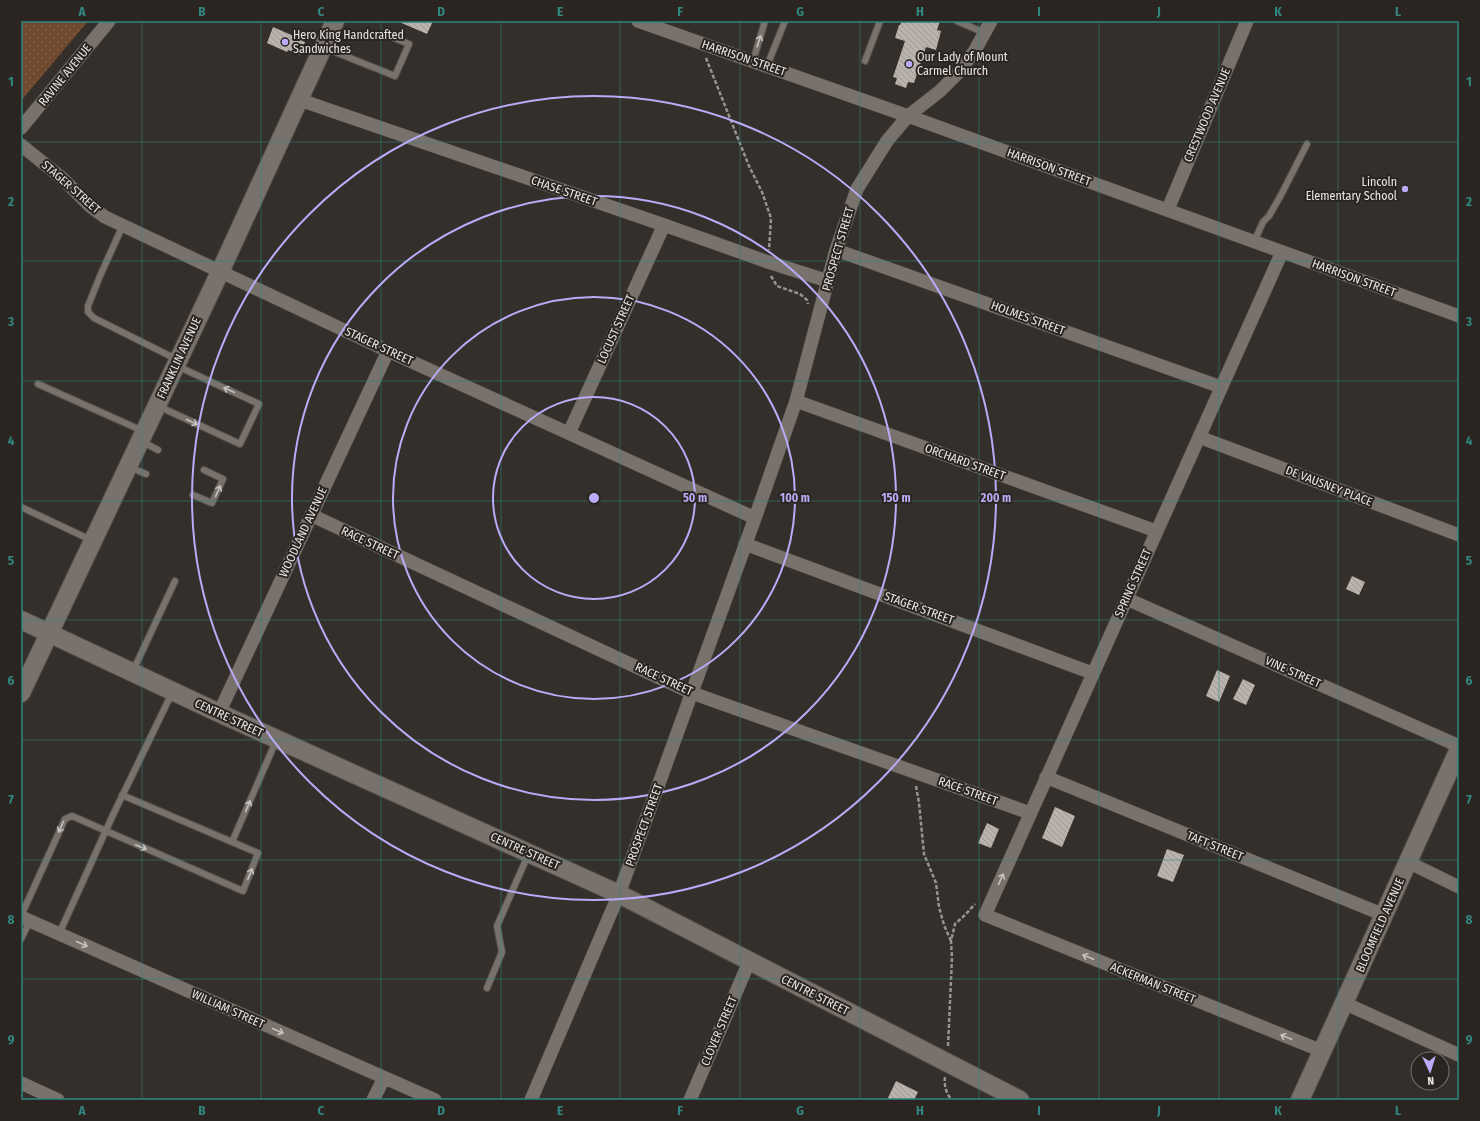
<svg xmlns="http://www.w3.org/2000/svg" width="1480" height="1121" font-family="'Fira Sans Condensed',sans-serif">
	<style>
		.grass { fill: url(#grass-dots) }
		.building { fill: url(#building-back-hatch) }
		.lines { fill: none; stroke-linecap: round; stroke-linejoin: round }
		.lane-casing { stroke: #514d49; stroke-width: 8 }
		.street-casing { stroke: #514d49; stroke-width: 14 }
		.secondary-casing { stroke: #514d49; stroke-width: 20 }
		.path { stroke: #97938f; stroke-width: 2.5; stroke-dasharray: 4 2; stroke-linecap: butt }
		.lane { stroke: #78716c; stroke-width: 6 }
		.street { stroke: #78716c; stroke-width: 13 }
		.secondary { stroke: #78716c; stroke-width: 18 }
		.oneway { stroke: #c7c2bf }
		.grid { fill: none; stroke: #30877f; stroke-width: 1; stroke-opacity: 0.55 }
		.ring { fill: none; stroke: #b9abf7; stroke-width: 2 }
		.poi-dot { fill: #b9abf7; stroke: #2b2521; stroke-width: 1.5 }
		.labels { text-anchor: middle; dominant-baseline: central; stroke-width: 4; stroke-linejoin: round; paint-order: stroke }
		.poi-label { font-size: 12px; fill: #e9e5e2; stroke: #2b2521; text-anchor: start }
		.street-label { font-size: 12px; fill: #e9e5e2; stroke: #2b2521 }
		.centre { fill: #b9abf7; stroke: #2b2521; stroke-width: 2 }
		.ring-label { font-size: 12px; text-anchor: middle; font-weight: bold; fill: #b9abf7; stroke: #2b2521; stroke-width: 4; stroke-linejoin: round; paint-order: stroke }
		.neatline { fill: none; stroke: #30877f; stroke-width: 1.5 }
		.grid-label { font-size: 13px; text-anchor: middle; font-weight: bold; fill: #30877f }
	</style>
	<defs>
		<pattern id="grass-dots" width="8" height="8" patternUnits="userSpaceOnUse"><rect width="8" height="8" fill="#6f492d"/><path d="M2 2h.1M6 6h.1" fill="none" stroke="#84634b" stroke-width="1.8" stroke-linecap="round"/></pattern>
		<pattern id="building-back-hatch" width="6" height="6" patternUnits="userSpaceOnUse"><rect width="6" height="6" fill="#bab3ad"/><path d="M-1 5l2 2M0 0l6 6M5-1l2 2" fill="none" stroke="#9d9893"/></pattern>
	</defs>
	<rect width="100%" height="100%" fill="#352f2b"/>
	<path class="grass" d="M21 21H88L21 101Z"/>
	<path class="building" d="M397 21H433L427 34Z
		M902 21H940L937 30 941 31 936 50 926 47 914 83 908 82 906 88 895 84 897 78 893 77 905 41 895 38 899 25H900Z
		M273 27 303 40 302 41 305 42 300 55 288 50 287 52 267 43Z
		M1352 576 1365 582 1359 595 1346 589Z
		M1217 670 1230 676 1219 702 1206 696Z
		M1243 679 1255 685 1246 705 1233 699Z
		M1055 807 1075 816 1062 847 1042 838Z
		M987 823 999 829 991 848 978 843Z
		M1167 849 1184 855 1173 882 1157 876Z
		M896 1081 918 1092 914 1100H887Z"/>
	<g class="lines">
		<g class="lane-casing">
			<path id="lane" d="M957 21 985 33
				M325 48 395 76 409 44 394 38
				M753 61 765 21
				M865 61 880 21
				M767 66 785 21
				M123 225 100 276 88 306V312L94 318 176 359
				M1254 242 1263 222 1269 216 1281 195 1307 144
				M38 384 143 431
				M158 406 240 444 259 404 177 366
				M141 441 158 450
				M129 467 146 474
				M193 495 212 503 223 479 204 470
				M21 507 91 540
				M133 671 175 581
				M232 842 276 741
				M21 916 65 819 72 816 243 891 258 853 122 795
				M59 934 112 817 172 693
				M21 939 30 921
				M487 988 502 952 497 926 528 855"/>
		</g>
		<g class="street-casing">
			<path id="street" d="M638 21 908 116 1459 316
				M300 100 664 225 765 261 828 281
				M21 128 109 21
				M21 145 63 179 90 206 105 217 388 351 755 518
				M1168 209 1247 21
				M836 250 1221 387
				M1282 252 985 915 1322 1051
				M796 401 1156 531
				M569 433 664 225
				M1199 437 1459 535
				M311 515 692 693 1030 813
				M745 544 1092 673
				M1127 599 1459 746
				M219 713 388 351
				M1046 777 1384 915
				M1408 862 1459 887
				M21 917 435 1100
				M1344 1003 1459 1055
				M21 1083 58 1100
				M373 1100 384 1078
				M531 1100 619 894 755 518 796 401 836 250 857 189 887 141 908 116 940 91 957 74 974 52 991 21
				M690 1100 749 962"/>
		</g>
		<g class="secondary-casing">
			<path id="secondary" d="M21 620 219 713 619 894 1020 1100
				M21 693 220 272 335 21
				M1300 1100 1459 749"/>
		</g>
		<path class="path" d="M706 58 749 166 762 192 771 218 769 250
			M771 276 777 286 800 294 807 300 808 304
			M916 786 919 803 924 854 936 883 939 907 944 925 951 941
			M948 1046 952 958 951 941 955 924 965 915 975 904
			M945 1077C944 1085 946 1094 952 1100"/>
		<use href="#lane" class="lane"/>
		<use href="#street" class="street"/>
		<use href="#secondary" class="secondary"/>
	</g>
	<defs><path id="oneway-shaft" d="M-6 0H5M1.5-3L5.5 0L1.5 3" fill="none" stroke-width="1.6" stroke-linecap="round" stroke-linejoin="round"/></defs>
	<g class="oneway">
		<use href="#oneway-shaft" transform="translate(759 41) rotate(-72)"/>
		<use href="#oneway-shaft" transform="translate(229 390) rotate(-155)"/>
		<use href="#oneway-shaft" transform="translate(192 422) rotate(25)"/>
		<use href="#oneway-shaft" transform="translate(218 491) rotate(-66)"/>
		<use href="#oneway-shaft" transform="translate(248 806) rotate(-67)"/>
		<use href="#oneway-shaft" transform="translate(61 827) rotate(114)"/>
		<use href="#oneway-shaft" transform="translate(141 847) rotate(23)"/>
		<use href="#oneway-shaft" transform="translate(250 874) rotate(-68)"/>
		<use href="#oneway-shaft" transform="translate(1001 879) rotate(-66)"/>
		<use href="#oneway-shaft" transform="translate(82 944) rotate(24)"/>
		<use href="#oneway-shaft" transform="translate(1088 957) rotate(-158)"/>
		<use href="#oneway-shaft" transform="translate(278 1031) rotate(24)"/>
		<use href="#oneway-shaft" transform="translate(1286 1037) rotate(-158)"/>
	</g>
	<path class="grid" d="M142 21V1100M261 21V1100M381 21V1100M501 21V1100M620 21V1100M740 21V1100M860 21V1100M979 21V1100M1099 21V1100M1219 21V1100M1338 21V1100M21 142H1459M21 261H1459M21 381H1459M21 501H1459M21 620H1459M21 740H1459M21 860H1459M21 979H1459"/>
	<g class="ring">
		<circle cx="594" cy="498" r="101"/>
		<circle cx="594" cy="498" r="201"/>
		<circle cx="594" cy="498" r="302"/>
		<circle cx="594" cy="498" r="402"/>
	</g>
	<g class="poi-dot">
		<circle cx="285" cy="42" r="4"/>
		<circle cx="909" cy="64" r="4"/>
		<circle cx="1405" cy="189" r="4"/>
	</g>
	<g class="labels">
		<g class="poi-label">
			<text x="293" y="35">Hero King Handcrafted<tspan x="293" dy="14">Sandwiches</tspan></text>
			<text x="917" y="57">Our Lady of Mount<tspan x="917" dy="14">Carmel Church</tspan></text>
			<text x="1397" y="182" text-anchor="end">Lincoln<tspan x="1397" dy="14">Elementary School</tspan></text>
		</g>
		<g class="street-label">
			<text transform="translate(744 58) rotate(19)">HARRISON STREET</text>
			<text transform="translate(65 75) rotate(-51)">RAVINE AVENUE</text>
			<text transform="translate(1207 115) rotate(-67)">CRESTWOOD AVENUE</text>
			<text transform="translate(1049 167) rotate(20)">HARRISON STREET</text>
			<text transform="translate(71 187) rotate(41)">STAGER STREET</text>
			<text transform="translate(564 191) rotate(19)">CHASE STREET</text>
			<text transform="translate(838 249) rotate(-74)">PROSPECT STREET</text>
			<text transform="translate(1354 278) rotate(20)">HARRISON STREET</text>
			<text transform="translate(1028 318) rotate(20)">HOLMES STREET</text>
			<text transform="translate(616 329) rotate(-66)">LOCUST STREET</text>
			<text transform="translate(379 346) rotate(25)">STAGER STREET</text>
			<text transform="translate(179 358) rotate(-65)">FRANKLIN AVENUE</text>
			<text transform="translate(965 462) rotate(20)">ORCHARD STREET</text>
			<text transform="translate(1329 486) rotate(21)">DE VAUSNEY PLACE</text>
			<text transform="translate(303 532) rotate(-65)">WOODLAND AVENUE</text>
			<text transform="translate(370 543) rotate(25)">RACE STREET</text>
			<text transform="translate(1133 583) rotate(-66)">SPRING STREET</text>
			<text transform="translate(919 608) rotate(20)">STAGER STREET</text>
			<text transform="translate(1293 672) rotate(24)">VINE STREET</text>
			<text transform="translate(664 679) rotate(25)">RACE STREET</text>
			<text transform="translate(229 718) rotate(25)">CENTRE STREET</text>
			<text transform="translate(968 791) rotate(20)">RACE STREET</text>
			<text transform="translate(644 825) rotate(-70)">PROSPECT STREET</text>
			<text transform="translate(1215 846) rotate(22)">TAFT STREET</text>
			<text transform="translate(525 851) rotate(24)">CENTRE STREET</text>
			<text transform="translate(1380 925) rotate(-66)">BLOOMFIELD AVENUE</text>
			<text transform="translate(1153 983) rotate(22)">ACKERMAN STREET</text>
			<text transform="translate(815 995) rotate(27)">CENTRE STREET</text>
			<text transform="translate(228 1009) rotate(24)">WILLIAM STREET</text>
			<text transform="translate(719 1031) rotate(-67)">CLOVER STREET</text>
		</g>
	</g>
	<circle cx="594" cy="498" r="6" class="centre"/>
	<g class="ring-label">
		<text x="695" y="502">50 m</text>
		<text x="795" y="502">100 m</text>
		<text x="896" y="502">150 m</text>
		<text x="996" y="502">200 m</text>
	</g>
	<rect width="1480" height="1121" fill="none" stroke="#2b2521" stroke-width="44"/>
	<g transform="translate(1430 1071) rotate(176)"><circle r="19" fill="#2b2521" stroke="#77726e"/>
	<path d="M0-3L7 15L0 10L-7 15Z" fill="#b9abf7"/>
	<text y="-6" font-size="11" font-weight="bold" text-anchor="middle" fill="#e9e5e2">N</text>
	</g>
	<rect x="22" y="22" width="1436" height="1077" class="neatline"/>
	<g class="grid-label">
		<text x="82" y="16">A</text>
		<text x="202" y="16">B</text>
		<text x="321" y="16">C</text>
		<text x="441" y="16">D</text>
		<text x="560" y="16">E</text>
		<text x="680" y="16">F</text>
		<text x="800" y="16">G</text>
		<text x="920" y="16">H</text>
		<text x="1039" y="16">I</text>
		<text x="1159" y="16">J</text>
		<text x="1278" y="16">K</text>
		<text x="1398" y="16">L</text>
		<text x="11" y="86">1</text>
		<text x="1469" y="86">1</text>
		<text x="11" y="206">2</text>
		<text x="1469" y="206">2</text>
		<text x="11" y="326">3</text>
		<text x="1469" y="326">3</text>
		<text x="11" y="445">4</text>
		<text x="1469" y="445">4</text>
		<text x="11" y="565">5</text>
		<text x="1469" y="565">5</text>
		<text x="11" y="685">6</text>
		<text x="1469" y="685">6</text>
		<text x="11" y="804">7</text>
		<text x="1469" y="804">7</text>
		<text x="11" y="924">8</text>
		<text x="1469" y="924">8</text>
		<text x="11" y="1044">9</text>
		<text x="1469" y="1044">9</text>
		<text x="82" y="1115">A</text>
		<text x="202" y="1115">B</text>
		<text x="321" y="1115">C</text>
		<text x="441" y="1115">D</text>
		<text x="560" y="1115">E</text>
		<text x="680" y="1115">F</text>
		<text x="800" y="1115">G</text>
		<text x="920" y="1115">H</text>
		<text x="1039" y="1115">I</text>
		<text x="1159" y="1115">J</text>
		<text x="1278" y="1115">K</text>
		<text x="1398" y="1115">L</text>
	</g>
</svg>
